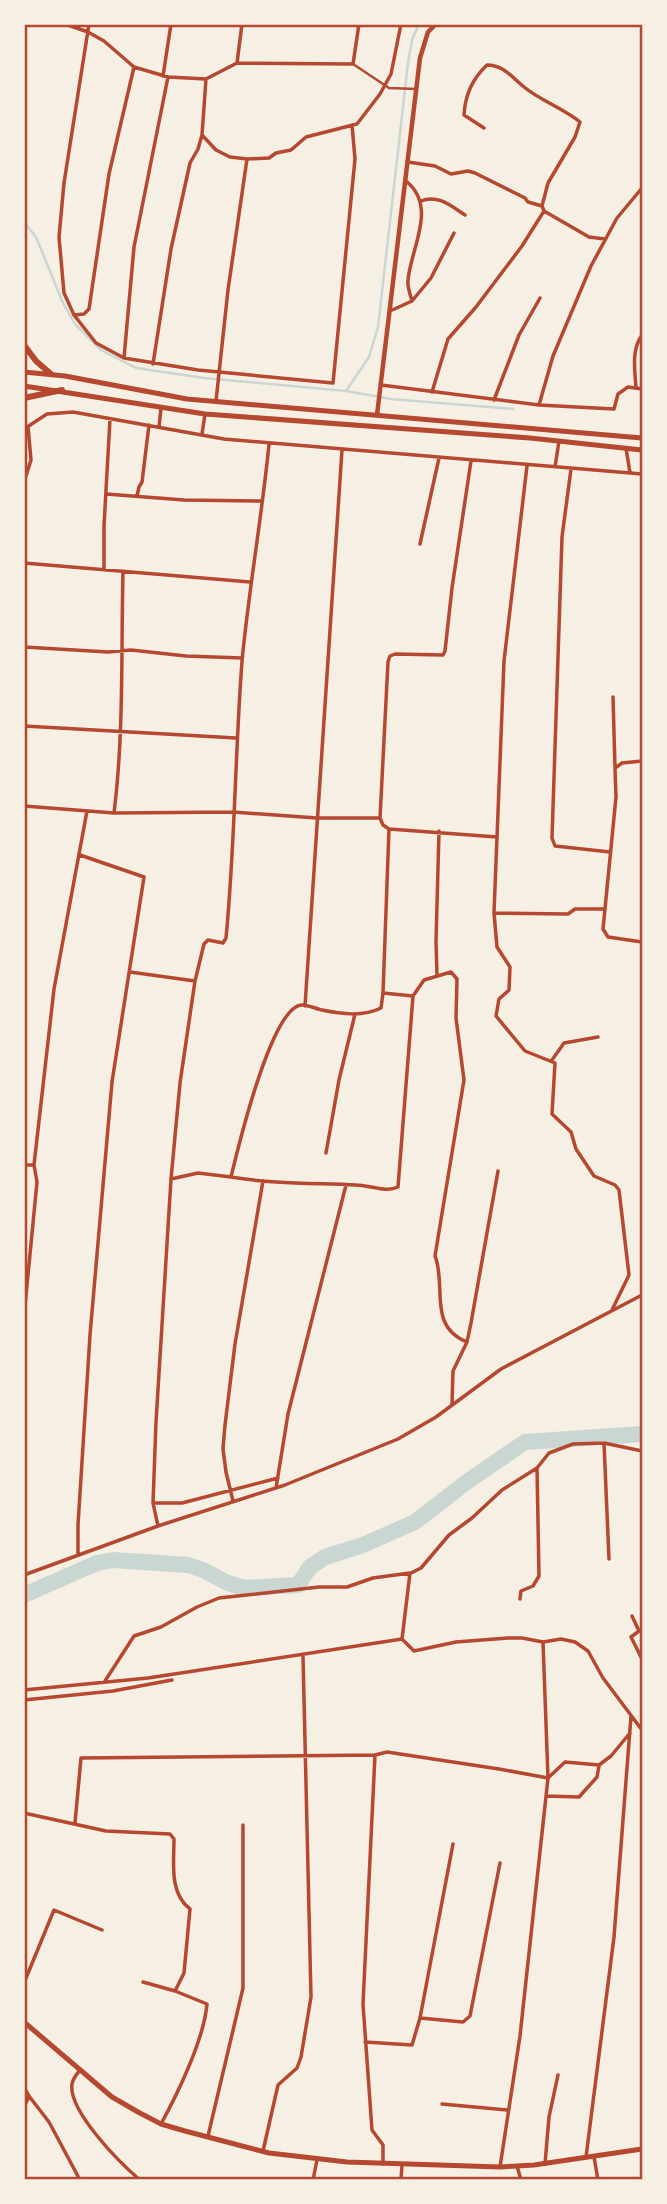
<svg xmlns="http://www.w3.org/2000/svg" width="667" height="2204" font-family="'PT Serif',serif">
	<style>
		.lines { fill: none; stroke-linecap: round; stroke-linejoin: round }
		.stream { stroke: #c9d6d2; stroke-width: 2.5 }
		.river { stroke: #c9d6d2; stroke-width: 16 }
		.pedestrian { stroke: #b5482f; stroke-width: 2.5 }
		.minor { stroke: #b5482f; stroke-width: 3.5 }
		.tertiary { stroke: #b5482f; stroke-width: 4.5 }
		.secondary { stroke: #b5482f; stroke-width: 5 }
		.primary { stroke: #b5482f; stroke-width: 6 }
		.neatline { fill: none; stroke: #b5482f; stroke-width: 2.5 }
	</style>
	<rect width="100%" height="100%" fill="#f6efe4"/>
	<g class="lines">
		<path class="stream" d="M25 223 36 237 63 303 75 324 101 350 136 368 204 378 346 391 391 399 513 409
			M346 391 369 357 378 327 408 63 412 40 419 24
			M634 1436 642 1437"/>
		<path class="river" d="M24 1595 97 1563 113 1560 188 1565 203 1570 228 1583 244 1588 298 1585 310 1567 325 1557 363 1545 415 1522 468 1481 525 1442 642 1434"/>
		<path class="pedestrian" d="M353 64 389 88 416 89"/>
		<path class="minor" d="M65 24 88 32 104 41 134 67 168 77 206 79 237 63 353 64 359 24
			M89 24 64 183 59 237 64 293 74 315 84 314 89 309 109 174 134 67
			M237 63 242 24
			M163 76 171 24
			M168 77 134 247 124 358 198 370 333 383 355 159 352 125
			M484 128 464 115C465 95 472 79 487 65 503 65 512 77 524 87 541 101 563 108 580 122L575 137 548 183 542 206
			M202 135 216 150 230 157 247 159 269 158 276 153 291 150 306 137 357 124 380 94 391 74 401 24
			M408 162 435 166 451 174 468 171 475 173 525 198 528 202 542 206 544 211 589 237 605 239
			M406 181C438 207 411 247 408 280 407 286 410 294 412 301
			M421 201C438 194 451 206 465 215
			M390 311 412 301 431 278 454 233
			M74 315 96 343 124 358
			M153 364 171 249 190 163 198 149 202 135 206 79
			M381 385 539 405 614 409 618 394 628 387 642 389
			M636 388C635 371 631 350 642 335
			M432 392 448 339 476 307 522 246 544 211
			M494 400 519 335 540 298
			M216 401 228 290 247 159
			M539 405 553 356 591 266 617 218 642 188
			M159 427 161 408
			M24 429 47 414 73 412 224 439 642 474
			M202 434 205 414
			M626 448 630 473
			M471 461 452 588 445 651 443 655 395 654 390 656 388 662 380 818 383 825 389 829 497 837
			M527 466 504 661 494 913 568 914 575 909H605
			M555 467 559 441
			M571 469 562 537 552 838 555 846 610 852
			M24 482 31 460 28 427
			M106 494 184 500 261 501
			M137 496 139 487 142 482 149 425
			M420 544 439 458
			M24 563 250 582
			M104 570V526L110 419
			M24 647 108 652 131 650 186 656 242 658
			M613 697 615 768
			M24 726 236 738
			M642 761 622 763 615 768 616 797 603 929 608 937 642 942
			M24 806 114 813 233 812 317 818H380
			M114 813C124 733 121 652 123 572
			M389 829 383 993 413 996
			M494 913 497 947 510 967 509 990 499 999 496 1016 525 1051 555 1063 552 1114 571 1132 576 1149 594 1176 615 1185 619 1190 629 1275 612 1310
			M130 972 195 981
			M437 975 436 942 439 831
			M305 1006 342 450
			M552 1060 564 1043 598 1037
			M326 1153 339 1080 355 1014
			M24 1165H34
			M231 1177C272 1184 314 1183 356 1185 369 1185 386 1193 398 1187L413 996 424 980 451 972 457 979 456 1018 464 1080 435 1256C447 1286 427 1326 467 1342
			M171 1179 198 1173 231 1177C238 1148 271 1009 301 1005 307 1004 316 1009 322 1010 341 1014 363 1017 381 1008L383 993
			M24 1316 37 1182 34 1165 54 989 87 811
			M452 1404 453 1371 467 1342 471 1323 498 1171
			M276 1488 288 1414 346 1185
			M233 1501 226 1472 223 1449 225 1425 235 1344 263 1181
			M153 1503H182L278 1478
			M158 1526 285 1485 398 1439 436 1417 501 1369 642 1295
			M78 1555V1525L90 1335 112 1082 144 877 80 855
			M609 1559 604 1443 642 1451
			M411 1573 421 1568 449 1535 472 1518 502 1490 537 1468 549 1453 573 1444 604 1443
			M24 1575 158 1526 153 1503 156 1422 171 1179 180 1083 195 981 204 944 208 940 223 943 226 938C235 846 235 754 242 661 249 588 262 516 269 444
			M520 1599 521 1591 533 1586 539 1576 537 1468
			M632 1616 639 1631 631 1637 642 1659
			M105 1681 134 1636 161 1627 197 1607 219 1598 319 1587H347L373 1578 410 1573 402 1639
			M24 1690 148 1678 402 1639 414 1651 456 1642 508 1638H522L543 1642 561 1639 575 1642 588 1651 603 1678 642 1730
			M24 1700 113 1691 172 1680
			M375 1755 363 2004 372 2130 383 2145V2164
			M546 1796 579 1797 597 1777 599 1766
			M24 1813 106 1831 170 1834 174 1839C174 1863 169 1893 190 1909L184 1973 175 1991
			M75 1823 81 1758 375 1755 387 1752 499 1769 548 1778 565 1762 599 1765 611 1756 630 1733
			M143 1982 175 1991 207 2004C204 2039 178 2093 161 2124
			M24 1983 54 1910 102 1930
			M420 2018 463 2022 470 2016 500 1863
			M365 2042 412 2045 420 2018 453 1844
			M80 2070C77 2074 73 2078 72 2084 68 2111 120 2163 140 2180
			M24 2087 29 2096 24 2107
			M29 2096 49 2122 80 2180
			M442 2104 507 2110
			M208 2136 243 1988V1825
			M263 2151 278 2085 297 2068 301 2057 311 1997 303 1656
			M586 2157 614 1937 631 1716
			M594 2157 598 2180
			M545 2164 549 2117 558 2075
			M517 2166 521 2180
			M500 2167 520 2036 548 1778 543 1642
			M313 2180 317 2160
			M401 2180 402 2164"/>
		<path class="tertiary" d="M377 415 420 58 428 32 436 24"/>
		<path class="secondary" d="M24 372 65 376 187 399 642 438
			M24 386 205 414 530 438 642 450
			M24 2022 112 2097 138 2112 161 2124 185 2131 269 2153 347 2162 500 2167 534 2165 642 2149"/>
		<path class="primary" d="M24 345 36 361 51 374
			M24 398 62 390"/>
	</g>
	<rect width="667" height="2204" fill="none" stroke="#f6efe4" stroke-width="52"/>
	<rect x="26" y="26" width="615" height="2152" class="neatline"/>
</svg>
